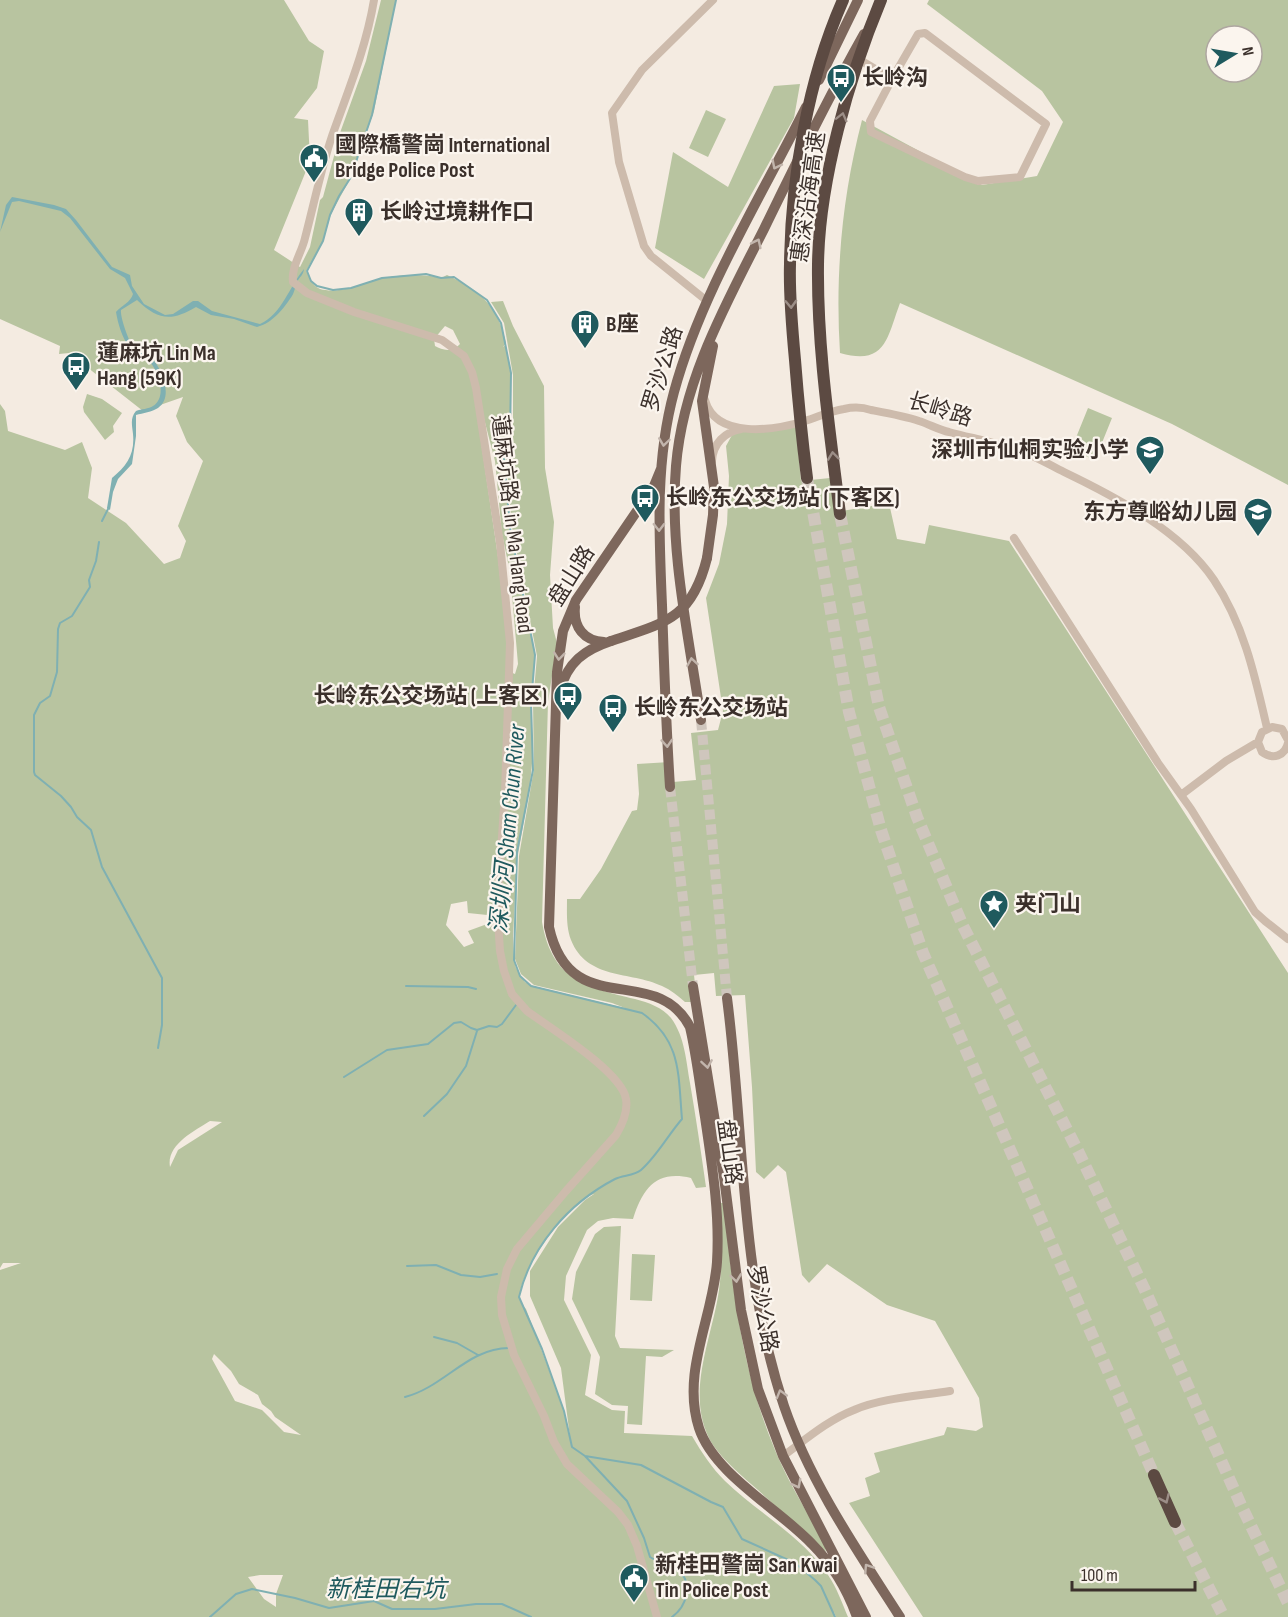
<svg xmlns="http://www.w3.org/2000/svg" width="1288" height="1617" font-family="'Sofia Sans Condensed','Noto Sans SC',sans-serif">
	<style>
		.green { fill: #b8c4a0; fill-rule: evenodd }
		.water { fill: #7fb0b2 }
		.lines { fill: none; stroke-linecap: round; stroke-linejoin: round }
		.stream { stroke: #7fb0b2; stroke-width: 2 }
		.major-tunnel { stroke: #cfc6bd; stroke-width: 10; stroke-dasharray: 10 5; stroke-linecap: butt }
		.highway-tunnel { stroke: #cfc6bd; stroke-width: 12; stroke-dasharray: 12 6; stroke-linecap: butt }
		.minor { stroke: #cdbbac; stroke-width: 8 }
		.major { stroke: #7d675c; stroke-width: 10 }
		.highway { stroke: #5c4a42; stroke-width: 12 }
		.major-bridge { stroke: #7d675c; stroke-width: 10 }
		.highway-bridge { stroke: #5c4a42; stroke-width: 12 }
		.oneway { stroke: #9c8e87 }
		.oneway2 { stroke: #c2b5ac }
		.labels { text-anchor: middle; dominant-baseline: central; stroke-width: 4.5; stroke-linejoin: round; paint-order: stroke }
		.poi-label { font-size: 22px; font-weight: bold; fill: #3b302b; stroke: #fbf5ee; text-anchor: start }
		.street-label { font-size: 22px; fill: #3b302b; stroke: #fbf5ee }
		.water-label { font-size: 24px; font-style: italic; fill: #1f5a5e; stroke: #fbf5ee }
	</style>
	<rect width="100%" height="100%" fill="#f4ebe1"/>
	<path class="green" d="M0 0H284L309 41 324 51 317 88 294 118 308 120 310 161 274 250 300 267 310 247 320 200 323 197 341 130 366 61 381 0H396L374 111 351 177 331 214 323 241 306 271C310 277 312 286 320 289 338 294 359 285 375 280 396 275 420 273 441 278L447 275C481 291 498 306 506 343L503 347 506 345 510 371V438L503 455 505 464 510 528 535 655 532 700 528 698 531 703 533 752 530 786 517 860 513 936 514 960 516 968 525 982 533 986 625 1008 612 1003 534 985 521 974 515 959 519 856 534 769 533 702 537 656 512 527 506 457 513 440V375L504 323 491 302 503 301 513 326 544 386 545 468 554 522 550 575 553 628 557 643 548 702 542 922C552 980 585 987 635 999 649 1003 662 1007 671 1018 685 1037 686 1061 690 1083 696 1118 701 1152 706 1187L696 1188 691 1178C656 1170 643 1188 633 1219L613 1218 598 1221 587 1230 566 1276 564 1300 591 1355 585 1395 612 1410 625 1411 624 1433 692 1436C702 1453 712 1468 725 1481 758 1513 802 1536 828 1575 837 1588 842 1603 848 1617H836L834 1612 835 1617H0V1270L21 1263H3L0 1268V404L5 411 8 431 65 450 82 442 92 468 88 498 126 523 164 564 180 558 186 541 178 526 203 461 187 442 176 416 183 397 143 411 69 353 59 354 60 346 0 319ZM445 326 453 330 460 344C453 352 443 351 435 346L434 339ZM473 387 476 388 495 461 502 534 510 572 518 664 515 674 510 672 498 557ZM467 901 468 913 497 916 498 920 468 931 474 943 464 947 446 925 451 904ZM210 1121 222 1122 178 1150 170 1167C166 1145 194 1131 210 1121ZM594 1194 585 1200 558 1227 530 1271V1296L561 1368 570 1437 563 1407 526 1309C522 1305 520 1302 520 1296 519 1270 571 1200 594 1194ZM214 1354 231 1371 239 1384 258 1395 262 1404 271 1411 275 1417 301 1435 284 1432 262 1410 235 1401 212 1359ZM260 1575H283L276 1594V1607L264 1599 248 1577Z
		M929 0H1288V485L1172 424 900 303C887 338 886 366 840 353 835 274 842 197 862 120L982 185 1037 176 1063 122 1042 91 927 4ZM1216 36H1252V72H1216Z
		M800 84 794 118 704 279 655 248 673 152 728 187 774 86Z
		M706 110 726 119 708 157 689 148Z
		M87 394 102 399 122 413 113 426 114 432 105 440 84 412 83 407Z
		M1088 408 1112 418 1095 460 1071 450Z
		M796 426 801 481 830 478 836 512 889 503 897 539 925 544 929 525 1009 541 1288 973V1617H923L849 1503 870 1496 865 1478 880 1472 874 1453 944 1435 947 1427 976 1431 983 1427 979 1398 935 1321 887 1305 827 1264 809 1283 802 1275 786 1172 778 1165 764 1179 756 1172 752 1087 745 995 716 996 714 973 694 975 697 1002H685C678 996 671 990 662 986 630 971 587 980 571 940 566 927 567 912 567 899H580L601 869 632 811 637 810 639 794 637 764 670 762 673 782 696 780 691 733 718 730 723 711 706 598 719 564 727 524 729 476 726 446 732 435 741 431Z
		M720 1203H724C732 1287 742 1372 775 1450 788 1482 808 1513 824 1543L826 1552C803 1531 781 1511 758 1490 743 1477 725 1462 713 1445 683 1397 712 1340 719 1290 723 1261 721 1232 720 1203Z
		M621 1226 615 1336 620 1348 674 1350 662 1357 646 1356 642 1425 627 1424 628 1406 612 1405 595 1394 600 1357 572 1299 576 1272 595 1234 604 1227Z
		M632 1254 655 1255 652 1301 630 1300Z"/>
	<path class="water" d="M12 197 54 205 66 209 76 220 112 267 130 275 132 286 144 304 165 315 173 314 193 301H198L212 311 260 324C282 314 289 287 304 269 303 276 300 276 297 282 295 286 295 291 292 296 284 308 273 323 257 327L234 319 211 315 196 307C171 322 158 320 137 300L121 310C120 317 128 339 132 345 138 352 150 354 155 362 163 373 173 398 158 408 152 412 143 413 136 415V436L132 464 118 479 113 492 110 510 107 508 112 478C127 466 135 454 133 434 132 425 130 418 136 411 141 409 149 409 153 406 168 397 158 369 148 360 142 355 134 353 129 347 122 337 118 324 116 312 121 306 131 302 133 294L125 278 110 269 70 218 61 211 19 201 12 202 0 232 6 205Z"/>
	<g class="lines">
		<path class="stream" d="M396 0 372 115 360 150 351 177 339 196 330 215 323 241 307 271 311 281 317 286 333 290 351 288 382 278 426 274 441 278 454 277 487 300 501 323 511 373 510 438 504 457 510 528 535 655 531 703 533 770 517 852 514 960 520 976 531 986 642 1013C682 1041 678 1075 682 1119 668 1135 657 1156 641 1170 634 1176 623 1175 615 1179 569 1203 531 1246 519 1297L542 1349 564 1411 572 1447 585 1456 641 1465 711 1502 723 1507 742 1539 795 1563 815 1580 821 1586 835 1617
			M102 521 109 507
			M99 542 96 561 89 580 90 587 72 616 60 623 58 629 57 672 50 696 40 703 34 715V772L35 775 61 796 71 807 77 817 91 830 102 867 162 978V1025L158 1048
			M406 986 468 987 476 989
			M344 1077 387 1050 428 1044 454 1023 461 1022 471 1028 477 1030 489 1026 497 1027 502 1024 516 1005
			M424 1116 447 1094 466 1066 477 1031
			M407 1266 436 1265 461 1275 480 1277 497 1274
			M434 1337 457 1343 478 1355
			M405 1397C444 1387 468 1348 509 1348
			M585 1456 627 1501 644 1538 650 1557C659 1563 669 1564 677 1570 695 1582 686 1607 672 1617
			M210 1617 236 1594 252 1589 295 1598 329 1608 374 1601 392 1609H435L476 1604H502L531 1617"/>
		<path class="major-tunnel" d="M701 720 727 998
			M670 787 693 986"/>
		<path class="highway-tunnel" d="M807 478 849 712 881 830 923 953 1154 1475
			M840 514 879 707 917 817 963 926 1079 1153 1144 1288 1241 1505 1288 1603
			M1175 1522 1224 1617"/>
		<path class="minor" d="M374 0C366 48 348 91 332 136 321 169 314 204 305 238 302 252 291 267 293 282L307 293 354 312 442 340 464 356 472 372 476 388 500 543 510 643 505 793 499 880 498 920 500 951 504 971 512 994 527 1011C550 1028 622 1072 626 1099 628 1111 622 1125 616 1135L566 1191 517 1249 507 1269 501 1297 502 1315 514 1355 544 1416 554 1442 567 1464 618 1512 628 1525 637 1546 657 1617
			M855 57 892 79 870 121 871 132 965 177 978 181 1020 177 1046 124 925 33 918 34 892 79
			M707 301 651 256 644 246 619 162 612 113 642 70 713 0
			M705 400C716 440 775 430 805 421 818 417 830 411 844 409 853 407 862 407 871 410 887 413 904 416 919 421 929 424 939 430 949 432 975 439 1003 444 1028 454 1040 459 1052 466 1064 472 1116 497 1181 531 1214 580 1244 625 1255 676 1267 728
			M712 461C713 443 725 432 741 429
			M1014 538 1158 763 1191 809 1255 912 1265 921 1288 939
			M1288 740 1282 729 1272 727 1262 732 1258 742 1262 752C1273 760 1285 756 1288 743
			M1181 795 1226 761 1258 742
			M783 1456C805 1440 828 1420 854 1410 881 1398 920 1396 950 1391"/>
		<path class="major" d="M819 80 858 0
			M661 469 654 486 576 600 563 631 557 672 549 927C570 1023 656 961 690 1027 697 1057 700 1087 705 1117 712 1165 720 1213 717 1262 713 1318 681 1372 699 1428 714 1474 779 1509 812 1544 833 1565 847 1589 857 1617
			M707 558 713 515 714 487 702 401 713 346
			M575 607C573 627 584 641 604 642
			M560 690C568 662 584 650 611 641
			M701 720C689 637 669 551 676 466 683 380 726 304 764 229 796 163 828 98 864 34
			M670 787C666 726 664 666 662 605 659 533 655 462 674 392 701 293 760 199 806 107
			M693 986 724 1177 741 1310 758 1389 783 1456 866 1617
			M727 998C745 1137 739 1271 784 1406 810 1482 857 1550 900 1617"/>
		<path class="highway" d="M1154 1475 1175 1522"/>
		<path class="major-bridge" d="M611 641C665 623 692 619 707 558"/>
		<path class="highway-bridge" d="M807 478C802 439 798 399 795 360 792 328 789 296 790 264 791 178 808 79 843 0
			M840 514C830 432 817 348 818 265 819 181 849 77 881 0"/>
	</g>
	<defs><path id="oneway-chevron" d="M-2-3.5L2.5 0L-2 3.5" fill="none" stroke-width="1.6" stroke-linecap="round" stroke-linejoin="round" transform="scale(1.5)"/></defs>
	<g class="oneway">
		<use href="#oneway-chevron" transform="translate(842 117) rotate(-76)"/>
		<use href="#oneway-chevron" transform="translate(791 304) rotate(88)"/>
		<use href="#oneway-chevron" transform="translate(833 456) rotate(-97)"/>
		<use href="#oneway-chevron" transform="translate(1165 1499) rotate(66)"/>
	</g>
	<g class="oneway2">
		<use href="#oneway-chevron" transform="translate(776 165) rotate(117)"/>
		<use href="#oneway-chevron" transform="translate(757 243) rotate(-64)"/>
		<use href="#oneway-chevron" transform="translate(664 442) rotate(98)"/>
		<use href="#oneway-chevron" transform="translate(659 527) rotate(89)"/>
		<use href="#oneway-chevron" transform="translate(559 656) rotate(96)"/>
		<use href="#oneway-chevron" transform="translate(692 662) rotate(-99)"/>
		<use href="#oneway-chevron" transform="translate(667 743) rotate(86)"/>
		<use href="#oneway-chevron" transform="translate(707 1064) rotate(81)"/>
		<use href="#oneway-chevron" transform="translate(736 1278) rotate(82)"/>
		<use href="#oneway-chevron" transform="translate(781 1394) rotate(-106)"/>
		<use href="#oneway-chevron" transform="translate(797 1484) rotate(62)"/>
		<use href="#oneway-chevron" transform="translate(868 1568) rotate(-123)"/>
	</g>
	<defs>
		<g id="bus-pin" transform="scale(1.5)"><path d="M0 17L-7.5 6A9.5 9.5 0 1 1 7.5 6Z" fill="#1f5a5e" stroke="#fbf5ee"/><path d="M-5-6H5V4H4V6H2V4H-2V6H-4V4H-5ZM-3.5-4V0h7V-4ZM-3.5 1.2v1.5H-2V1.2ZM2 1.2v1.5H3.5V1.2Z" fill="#fff"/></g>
		<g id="civic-pin" transform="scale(1.5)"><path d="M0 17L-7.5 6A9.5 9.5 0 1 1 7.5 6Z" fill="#1f5a5e" stroke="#fbf5ee"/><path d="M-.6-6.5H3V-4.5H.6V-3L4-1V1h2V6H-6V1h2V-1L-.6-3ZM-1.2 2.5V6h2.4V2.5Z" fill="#fff"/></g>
		<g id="building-pin" transform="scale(1.5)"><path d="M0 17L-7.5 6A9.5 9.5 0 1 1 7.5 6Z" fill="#1f5a5e" stroke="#fbf5ee"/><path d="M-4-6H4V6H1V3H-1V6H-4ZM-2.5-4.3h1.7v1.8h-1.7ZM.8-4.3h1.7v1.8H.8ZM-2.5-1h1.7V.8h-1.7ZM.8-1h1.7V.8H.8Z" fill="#fff"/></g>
		<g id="school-pin" transform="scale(1.5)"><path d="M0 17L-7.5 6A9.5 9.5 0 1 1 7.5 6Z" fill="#1f5a5e" stroke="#fbf5ee"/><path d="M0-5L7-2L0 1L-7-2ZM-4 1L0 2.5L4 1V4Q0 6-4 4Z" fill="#fff"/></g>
		<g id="sight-pin" transform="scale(1.5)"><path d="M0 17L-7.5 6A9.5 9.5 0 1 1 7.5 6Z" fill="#1f5a5e" stroke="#fbf5ee"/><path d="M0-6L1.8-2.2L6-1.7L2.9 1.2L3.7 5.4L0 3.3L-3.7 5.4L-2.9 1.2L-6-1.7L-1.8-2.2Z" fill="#fff"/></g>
	</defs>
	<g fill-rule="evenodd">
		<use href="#bus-pin" x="841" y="78"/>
		<use href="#civic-pin" x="314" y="158"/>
		<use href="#building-pin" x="359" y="212"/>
		<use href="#building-pin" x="585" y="324"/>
		<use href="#bus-pin" x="76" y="366"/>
		<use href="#school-pin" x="1150" y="450"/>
		<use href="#bus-pin" x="645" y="498"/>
		<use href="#school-pin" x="1258" y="512"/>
		<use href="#bus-pin" x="568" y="696"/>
		<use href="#bus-pin" x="613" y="708"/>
		<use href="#sight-pin" x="994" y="904"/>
		<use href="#civic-pin" x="634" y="1578"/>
	</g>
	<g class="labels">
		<g class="poi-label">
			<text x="862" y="78">长岭沟</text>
			<text x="335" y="145">國際橋警崗 International<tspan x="335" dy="25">Bridge Police Post</tspan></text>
			<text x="380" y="212">长岭过境耕作口</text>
			<text x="606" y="324">B座</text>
			<text x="97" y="353">蓮麻坑 Lin Ma<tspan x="97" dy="25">Hang (59K)</tspan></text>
			<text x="1129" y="450" text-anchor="end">深圳市仙桐实验小学</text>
			<text x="666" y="498">长岭东公交场站 (下客区)</text>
			<text x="1237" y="512" text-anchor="end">东方尊峪幼儿园</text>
			<text x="547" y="696" text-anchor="end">长岭东公交场站 (上客区)</text>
			<text x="634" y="708">长岭东公交场站</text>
			<text x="1015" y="904">夹门山</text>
			<text x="655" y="1565">新桂田警崗 San Kwai<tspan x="655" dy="25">Tin Police Post</tspan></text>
		</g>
		<g class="street-label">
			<text transform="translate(809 197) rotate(-82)">惠深沿海高速</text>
			<text transform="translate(663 369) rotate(-73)">罗沙公路</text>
			<text transform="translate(940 410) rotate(17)">长岭路</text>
			<text transform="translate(512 524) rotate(83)">蓮麻坑路 Lin Ma Hang Road</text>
			<text transform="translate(572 576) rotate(-58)">盘山路</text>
			<text transform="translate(729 1152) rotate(82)">盘山路</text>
			<text transform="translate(762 1309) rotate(80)">罗沙公路</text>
		</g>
		<g class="water-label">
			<text transform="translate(508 829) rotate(-85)">深圳河 Sham Chun River</text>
			<text x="386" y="1589">新桂田右坑</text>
		</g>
	</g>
	<g transform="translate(1234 54) rotate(79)"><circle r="28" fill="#fbf5ee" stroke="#aea6a0" stroke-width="1.5"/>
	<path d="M0-4.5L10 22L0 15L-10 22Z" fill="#1f5a5e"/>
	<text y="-9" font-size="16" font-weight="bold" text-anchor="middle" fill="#3b302b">N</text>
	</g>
	<path d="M1072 1581v9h123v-9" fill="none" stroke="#3b302b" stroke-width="3"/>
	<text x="1081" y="1581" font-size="18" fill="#3b302b" stroke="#fbf5ee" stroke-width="4.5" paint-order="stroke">100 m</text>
</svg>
